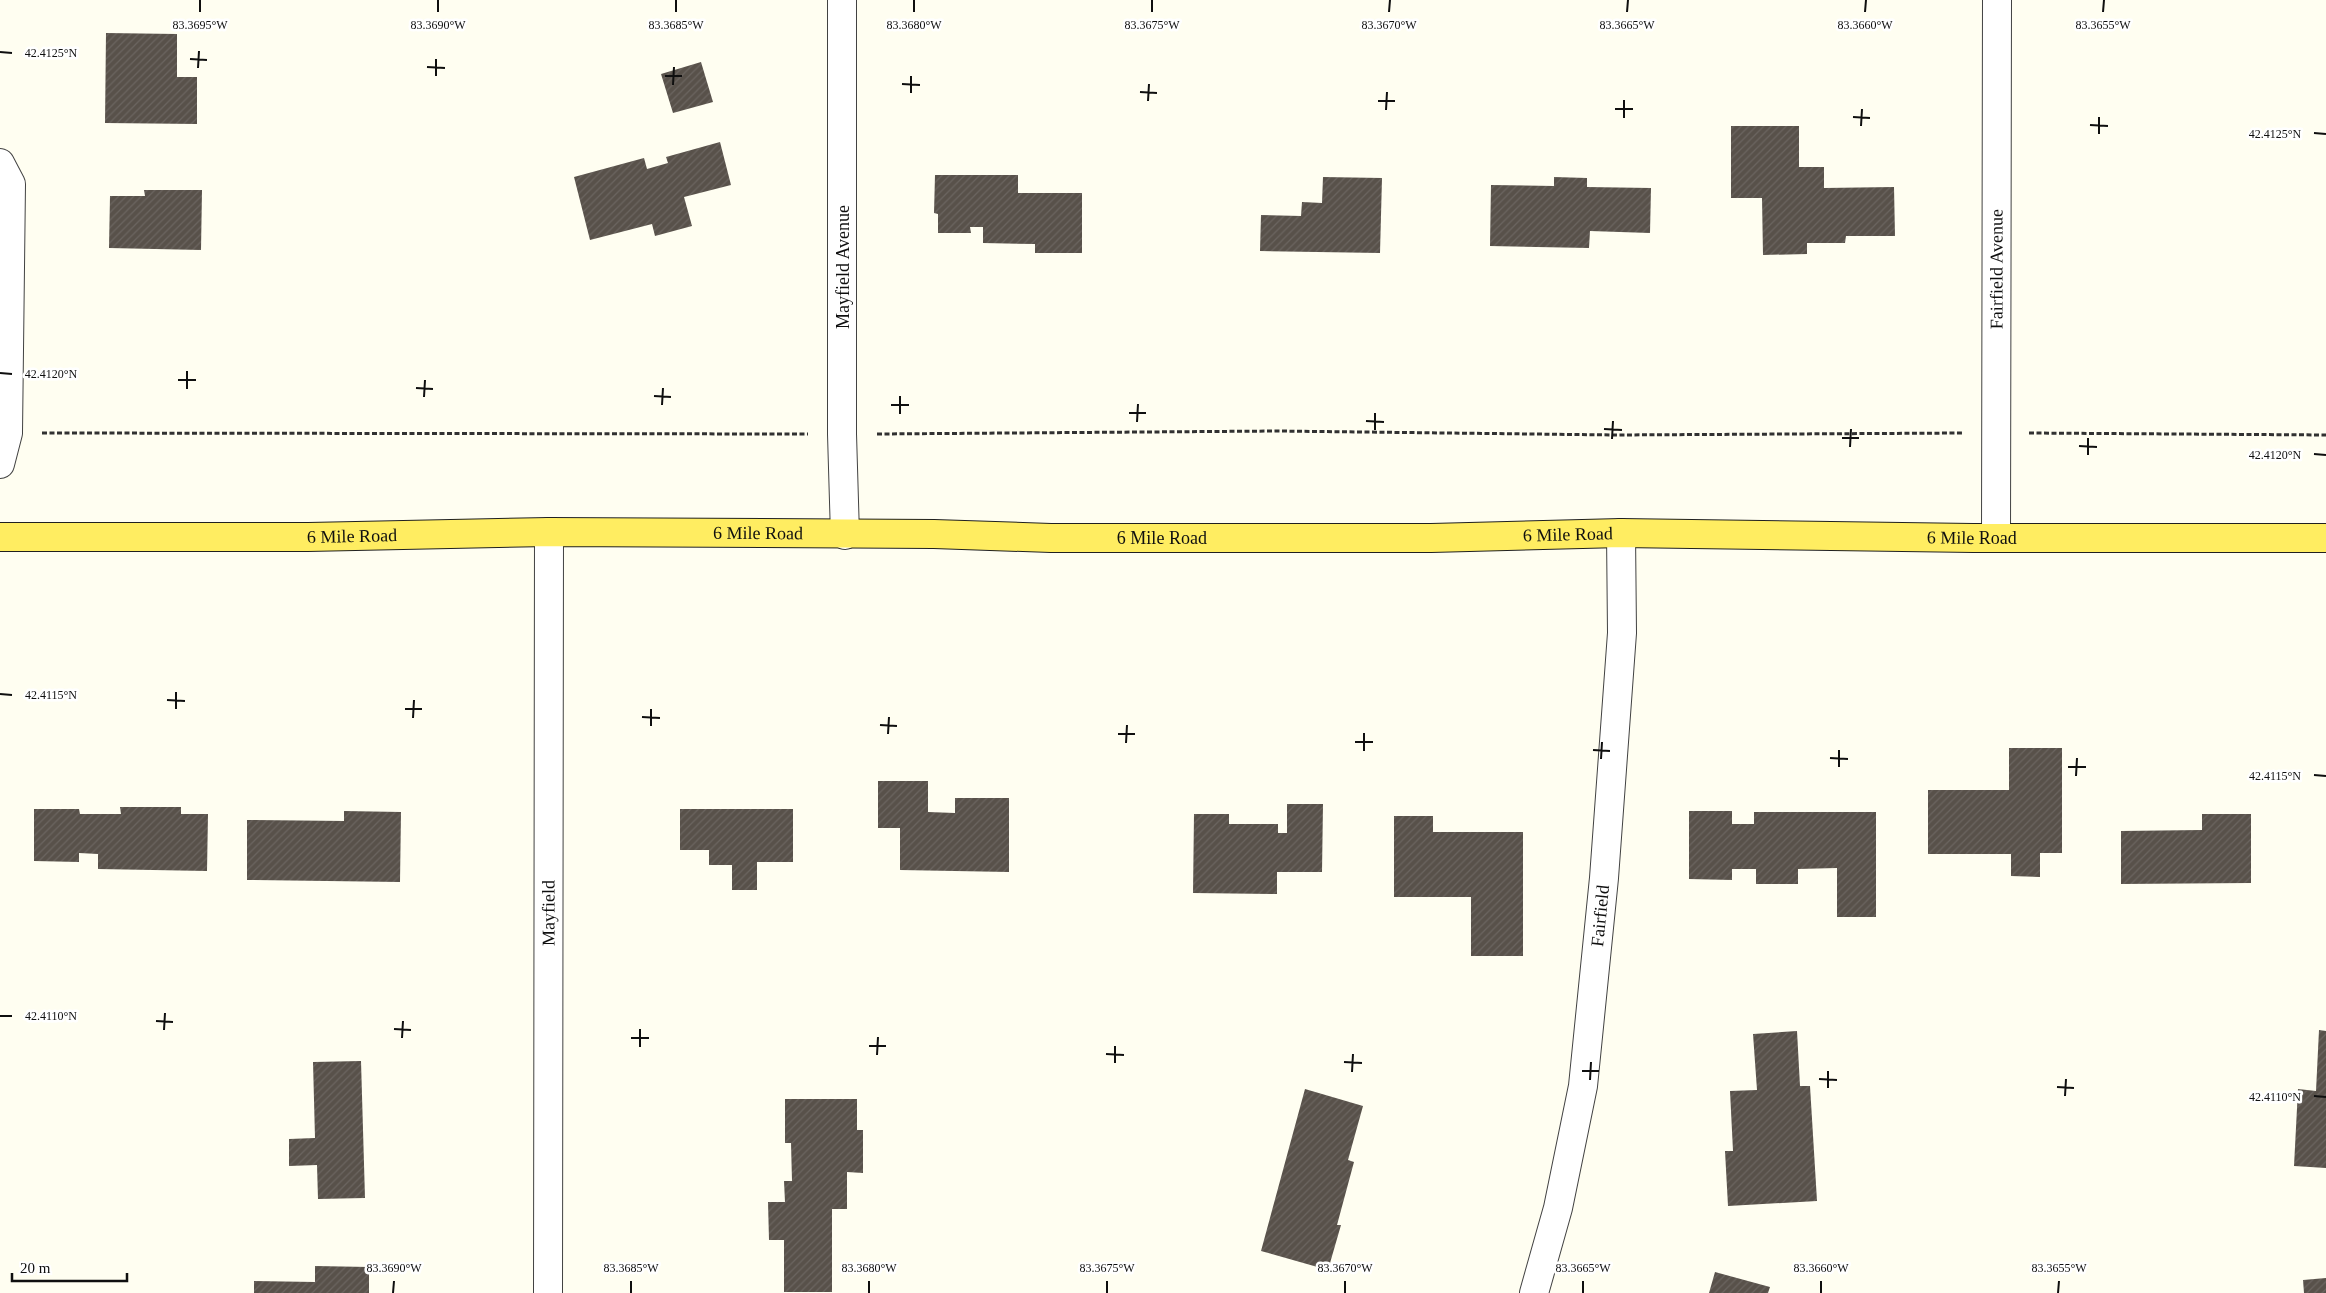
<svg xmlns="http://www.w3.org/2000/svg" width="2326" height="1293" font-family="Georgia,serif">
	<style>
		.building { fill: url(#building-hatch) }
		.lines { fill: none; stroke-linecap: round; stroke-linejoin: round }
		.minor-casing { stroke: #424242; stroke-width: 30 }
		.major-casing { stroke: #202020; stroke-width: 30 }
		.path { stroke: #313131; stroke-width: 3; stroke-dasharray: 5 2.5; stroke-linecap: butt }
		.minor { stroke: #fff; stroke-width: 28 }
		.major { stroke: #ffed61; stroke-width: 28 }
		.ticks { fill: none; stroke: #0f0f0f; stroke-width: 2 }
		.labels { text-anchor: middle; dominant-baseline: central; stroke-width: 5; stroke-linejoin: round; paint-order: stroke }
		.street-label { font-size: 18px; fill: #0f0f0f; stroke: #fff }
		.ticks-label { font-size: 12px; text-anchor: middle; fill: #0f0f0f; stroke: #fff; stroke-width: 5; stroke-linejoin: round; paint-order: stroke }
	</style>
	<defs>
		<pattern id="building-hatch" width="6" height="6" patternUnits="userSpaceOnUse" patternTransform="scale(1.25)"><rect width="6" height="6" fill="#58514a"/><path d="M-1 1l2-2M0 6l6-6M5 7l2-2" fill="none" stroke="#6b6560"/></pattern>
	</defs>
	<rect width="100%" height="100%" fill="#fffef1"/>
	<path class="building" d="M106 33 177 34V77H197V124L105 123Z
		M701 62 713 102 673 113 661 74Z
		M1731 126H1799V167H1824V188L1894 187 1895 236H1846L1845 243H1807V254L1763 255 1762 198H1731Z
		M720 142 731 185 684 197 692 226 655 236 652 224 590 240 574 177 644 158 647 169 668 163 666 157Z
		M935 175H1018V193H1082V253H1035V244L983 243V227H970L971 233H938V214L934 213Z
		M1323 177 1382 178 1380 253 1260 251 1261 215 1301 216 1302 202 1322 203Z
		M1554 177 1587 178V187L1651 188 1650 233 1590 231 1589 248 1490 246 1491 185 1554 186Z
		M144 190H202L201 250 109 248 110 196H145Z
		M2009 748H2062V853H2040V877L2011 876V854H1928V790H2009Z
		M878 781H928V812L955 813V798H1009V872L900 870V828H878Z
		M1287 804H1323L1322 872H1277V894L1193 893 1194 814H1229V824H1278V833H1287Z
		M120 807H181V814H208L207 871 98 869V854L79 853V862L34 861V809H79L80 814H121Z
		M680 809H793V862H757V890H732V865H709V850H680Z
		M344 811 401 812 400 882 247 880V820L344 821Z
		M1689 811H1732V824H1754V812H1876V917H1837V868L1798 869V884H1756V869H1732V880L1689 879Z
		M2202 814H2251V883L2121 884V831L2202 830Z
		M1394 816H1433V832H1523V956H1471V897H1394Z
		M2319 1030 2326 1031V1168L2294 1166 2298 1089 2316 1091Z
		M1797 1031 1800 1086H1810L1817 1201 1728 1206 1725 1151H1733L1730 1091 1757 1090 1753 1034Z
		M361 1061 365 1198 318 1199 317 1165 289 1166V1139L315 1138 313 1062Z
		M1305 1089 1363 1106 1348 1160 1354 1162 1337 1225H1341L1328 1270 1261 1251Z
		M785 1099H857V1130H863V1173L847 1172V1209H832V1292H784V1240H769L768 1202H785L784 1181H792L791 1143H785Z
		M315 1266 369 1267V1293H254V1281L315 1282Z
		M1715 1272 1770 1287 1768 1293H1709Z
		M2326 1278V1293H2304L2303 1280Z"/>
	<g class="lines">
		<g class="minor-casing">
			<g id="minor">
				<path d="M842 0V434L845 535"/>
				<path d="M0 163 11 184 8 433 0 464"/>
				<path id="s1" d="M1996 538 1997 0"/>
				<path id="s2" d="M548 1293 549 532"/>
				<path id="s3" d="M1534 1293 1558 1208 1583 1086 1604 878 1622 633 1621 533"/>
			</g>
		</g>
		<g class="major-casing">
			<g id="major">
				<path id="s4" d="M0 537H308L549 532 934 534 1051 538H1431L1621 533 1973 538H2326"/>
			</g>
		</g>
		<path class="path" d="M42 433 808 434
			M2029 433 2326 435
			M877 434 1277 431 1617 435 1963 433"/>
		<use href="#minor" class="minor"/>
		<use href="#major" class="major"/>
	</g>
	<path class="ticks" d="M200 12V0M438 12V0M676 12V0M914 12V0M1152 12V0M1389 12 1390 0M1627 12 1628 0M1865 12 1866 0M2103 12 2104 0M0 52 12 53M190 59 207 60M427 67 445 68M198 68 199 51M436 76V59M665 76H682M902 84 920 85M673 85 674 67M1140 92 1157 93M911 93V76M1148 101 1149 84M1378 101H1395M1615 109H1633M1386 110 1387 92M1853 117 1870 118M1624 118V100M2090 125 2108 126M1861 126 1862 109M2314 133 2326 134M2099 134V117M0 373 12 374M178 380H196M416 388 433 389M187 389V371M654 396 671 397M424 397 425 380M662 405 663 388M891 405H909M1129 413H1146M900 414V396M1366 421 1384 422M1137 422 1138 404M1604 429 1622 430M1375 430V413M1842 438H1859M1612 439 1613 421M2079 446 2097 447M1850 447 1851 429M2314 454 2326 455M2088 455V438M0 694 12 695M167 700 185 701M176 709V692M405 709H422M642 717 660 718M413 718 414 700M880 725 897 726M651 726V709M888 734 889 717M1118 734H1135M1355 742H1373M1126 743 1127 725M1593 750 1610 751M1364 751V733M1830 758 1848 759M1601 759 1602 742M1839 767V750M2068 767H2086M2314 775 2326 776M2076 776 2077 758M0 1016H12M156 1021 173 1022M394 1029 411 1030M164 1030 165 1013M402 1038 403 1021M631 1038H649M869 1046H886M640 1047V1029M1106 1054 1124 1055M877 1055 878 1037M1344 1062 1362 1063M1115 1063V1046M1582 1071H1599M1352 1072 1353 1054M1819 1079 1837 1080M1590 1080 1591 1062M2057 1087 2074 1088M1828 1088V1071M2065 1096 2066 1079M2314 1096 2326 1097M393 1293 394 1281M631 1293V1281M869 1293V1281M1107 1293V1281M1345 1293V1281M1583 1293V1281M1821 1293V1281M2058 1293 2059 1281"/>
	<g class="labels">
		<g class="street-label">
			<text transform="translate(843 267) rotate(-90)">Mayfield Avenue</text>
			<text stroke="none"><textPath href="#s1" startOffset="269">Fairfield Avenue</textPath></text>
			<text stroke="none"><textPath href="#s4" startOffset="758">6 Mile Road</textPath></text>
			<text stroke="none"><textPath href="#s4" startOffset="1568">6 Mile Road</textPath></text>
			<text stroke="none"><textPath href="#s4" startOffset="352">6 Mile Road</textPath></text>
			<text stroke="none"><textPath href="#s4" startOffset="1162">6 Mile Road</textPath></text>
			<text stroke="none"><textPath href="#s4" startOffset="1972">6 Mile Road</textPath></text>
			<text stroke="none"><textPath href="#s2" startOffset="380">Mayfield</textPath></text>
			<text stroke="none"><textPath href="#s3" startOffset="384">Fairfield</textPath></text>
		</g>
	</g>
	<g class="ticks-label">
		<text x="200" y="29">83.3695°W</text>
		<text x="438" y="29">83.3690°W</text>
		<text x="676" y="29">83.3685°W</text>
		<text x="914" y="29">83.3680°W</text>
		<text x="1152" y="29">83.3675°W</text>
		<text x="1389" y="29">83.3670°W</text>
		<text x="1627" y="29">83.3665°W</text>
		<text x="1865" y="29">83.3660°W</text>
		<text x="2103" y="29">83.3655°W</text>
		<text x="51" y="57">42.4125°N</text>
		<text x="2275" y="138">42.4125°N</text>
		<text x="51" y="378">42.4120°N</text>
		<text x="2275" y="459">42.4120°N</text>
		<text x="51" y="699">42.4115°N</text>
		<text x="2275" y="780">42.4115°N</text>
		<text x="51" y="1020">42.4110°N</text>
		<text x="2275" y="1101">42.4110°N</text>
		<text x="394" y="1272">83.3690°W</text>
		<text x="631" y="1272">83.3685°W</text>
		<text x="869" y="1272">83.3680°W</text>
		<text x="1107" y="1272">83.3675°W</text>
		<text x="1345" y="1272">83.3670°W</text>
		<text x="1583" y="1272">83.3665°W</text>
		<text x="1821" y="1272">83.3660°W</text>
		<text x="2059" y="1272">83.3655°W</text>
	</g>
	<path d="M12 1273v8h115v-8" fill="none" stroke="#0f0f0f" stroke-width="2.5"/>
	<text x="20" y="1273" font-size="15" fill="#0f0f0f" stroke="#ffffff" stroke-width="4" paint-order="stroke">20 m</text>
</svg>
